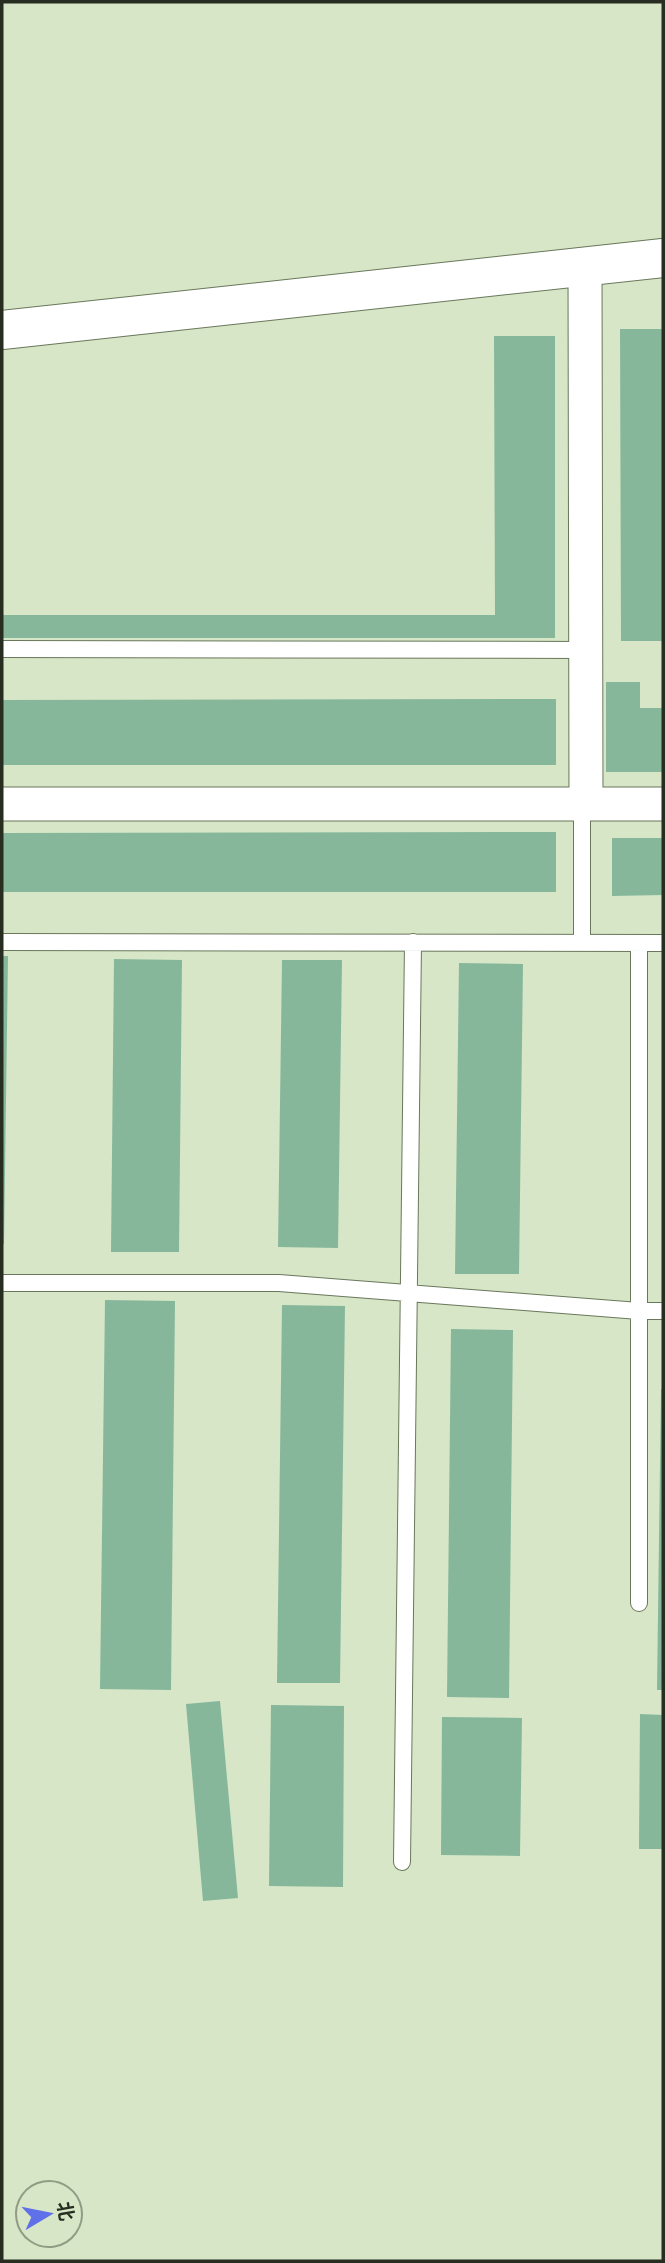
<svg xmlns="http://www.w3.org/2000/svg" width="665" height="2263" font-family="'Fira Sans Condensed','Noto Sans SC',sans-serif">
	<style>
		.building { fill: #87b79b }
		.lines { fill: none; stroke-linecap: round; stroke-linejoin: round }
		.lane-casing { stroke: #69775b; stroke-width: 18 }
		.street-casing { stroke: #69775b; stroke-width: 35 }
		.secondary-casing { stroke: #69775b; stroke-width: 40 }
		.lane { stroke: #fff; stroke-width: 16 }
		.street { stroke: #fff; stroke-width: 33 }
		.secondary { stroke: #fff; stroke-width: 38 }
	</style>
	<rect width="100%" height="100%" fill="#d6e6c6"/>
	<path class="building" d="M620 329H663V641H621Z
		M494 336H555V638H2V615H495Z
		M606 682H640V708H663V772H606Z
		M556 699V765H2V700Z
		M556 832V892H2V833Z
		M612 838H663V895L612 896Z
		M2 956H8L4 1244H2Z
		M114 959 182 960 179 1252H111Z
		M282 960H342L338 1248 278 1247Z
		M459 963 523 964 519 1274H455Z
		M105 1300 175 1301 171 1690 100 1689Z
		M282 1305 345 1306 340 1683H277Z
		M451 1329 513 1330 509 1698 447 1697Z
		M661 1389H663V1690H657Z
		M220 1701 238 1898 203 1901 186 1704Z
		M271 1705 344 1706 343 1887 269 1886Z
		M640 1714 663 1715V1849H639Z
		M442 1717 522 1718 520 1856 441 1855Z"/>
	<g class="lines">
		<g class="lane-casing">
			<path id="lane" d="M2 649 586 650
				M582 804V943
				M2 942 663 943
				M639 943V1603
				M2 1283H279L639 1311H663
				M402 1862 413 942"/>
		</g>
		<g class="street-casing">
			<path id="street" d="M585 266 586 804
				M2 804H663"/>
		</g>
		<g class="secondary-casing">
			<path id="secondary" d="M2 330 663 258"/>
		</g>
		<use href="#lane" class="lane"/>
		<use href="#street" class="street"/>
		<use href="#secondary" class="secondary"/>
	</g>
	<rect width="665" height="2263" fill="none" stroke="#272d21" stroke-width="7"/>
	<g transform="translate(49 2214) rotate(80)"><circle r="33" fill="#d6e6c6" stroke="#909c84" stroke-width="2"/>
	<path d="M0-5L12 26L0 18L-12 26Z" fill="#6070e8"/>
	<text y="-10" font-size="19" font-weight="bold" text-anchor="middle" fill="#272d21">北</text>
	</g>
</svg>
